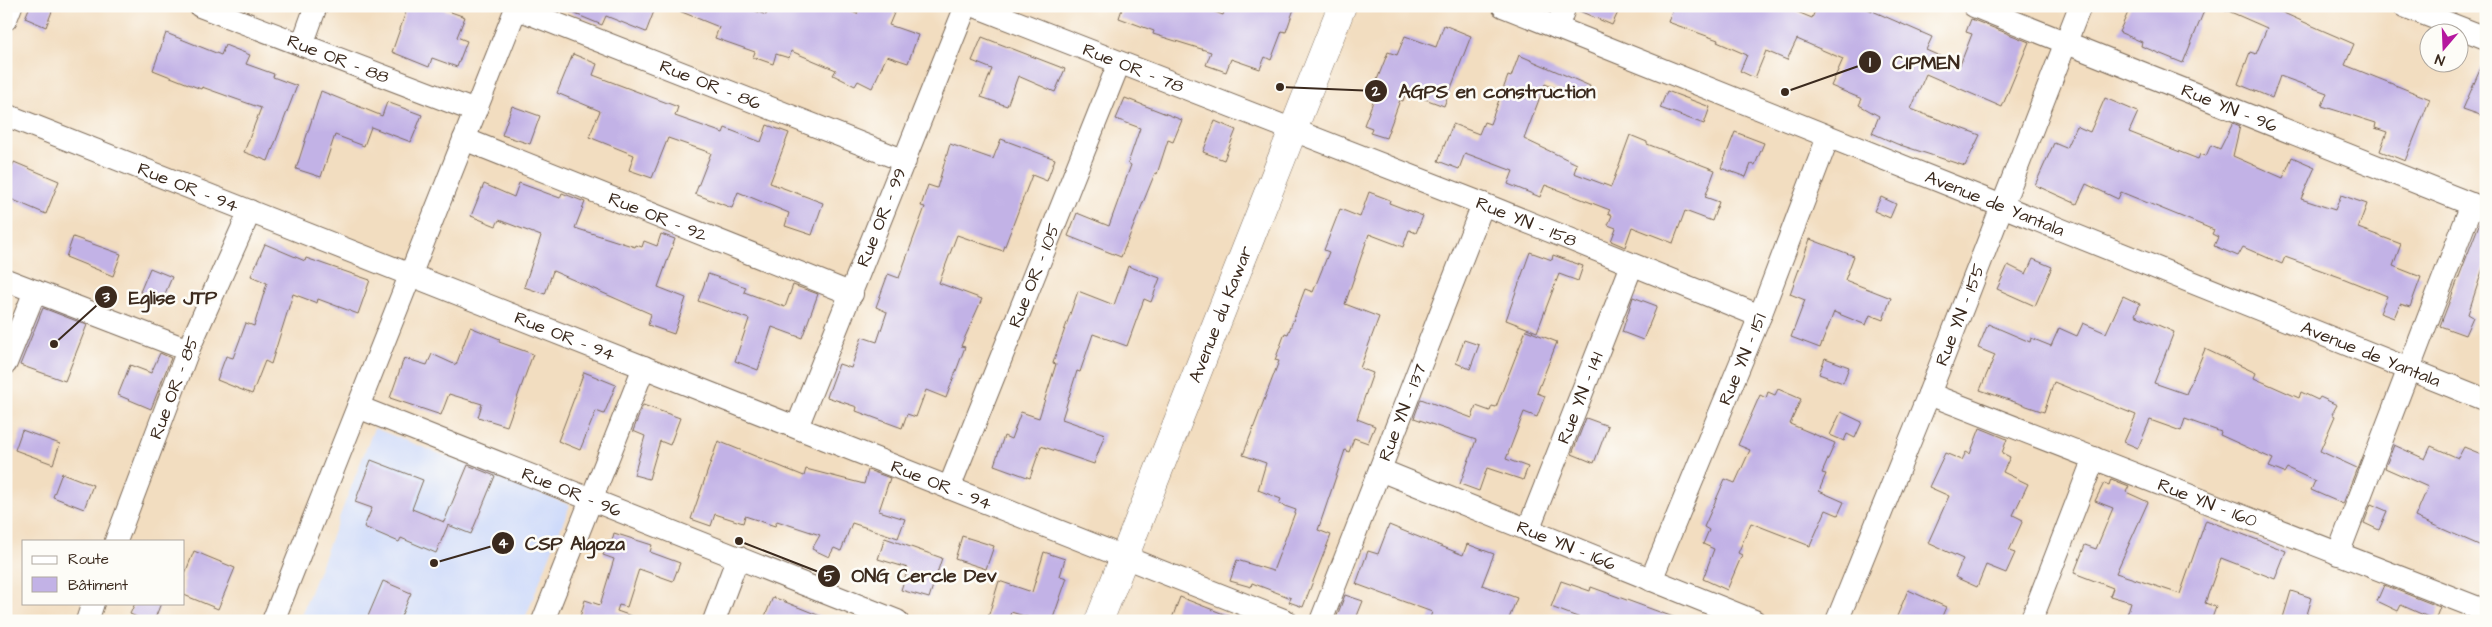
<svg xmlns="http://www.w3.org/2000/svg" width="2492" height="627" font-family="'Architects Daughter',sans-serif">
	<style>
		.built { fill: #cedafa }
		.building { fill: #c2b2e6 }
		.lines { fill: none; stroke-linecap: round; stroke-linejoin: round }
		.street-casing { stroke: #7b6957; stroke-width: 24 }
		.secondary-casing { stroke: #7b6957; stroke-width: 29 }
		.street { stroke: #fff; stroke-width: 22 }
		.secondary { stroke: #fff; stroke-width: 28 }
		.labels { text-anchor: middle; dominant-baseline: central; stroke-width: 5; stroke-linejoin: round; paint-order: stroke }
		.street-label { font-size: 18px; fill: #3b2a1e; stroke: #fdfcf7 }
		.leader { fill: none; stroke: #3b2a1e; stroke-width: 2 }
		.callout-dot { fill: #3b2a1e; stroke: #fdfcf7; stroke-width: 2 }
		.mark-label { font-size: 15px; text-anchor: middle; font-weight: bold; fill: #fff }
		.callout-label { font-size: 19px; text-anchor: middle; font-weight: bold; fill: #3b2a1e; stroke: #fdfcf7; stroke-width: 5; stroke-linejoin: round; paint-order: stroke }
	</style>
	<rect width="100%" height="100%" fill="#fdfcf7"/>
	<filter id="ink" filterUnits="userSpaceOnUse"><feTurbulence type="fractalNoise" baseFrequency=".02" numOctaves="2"/><feDisplacementMap in="SourceGraphic" scale="10" xChannelSelector="R" yChannelSelector="G"/><feConvolveMatrix kernelMatrix="1 2 1 2 8 2 1 2 1" color-interpolation-filters="sRGB"/></filter>
	<filter id="wash" filterUnits="userSpaceOnUse"><feTurbulence type="fractalNoise" baseFrequency=".0096" numOctaves="4" result="noise"/><feDisplacementMap in="SourceGraphic" scale="20" xChannelSelector="R" yChannelSelector="G"/><feGaussianBlur stdDeviation="1.12" result="paint"/><feColorMatrix in="noise" values="0 0 0 0 0 0 0 0 0 0 0 0 0 0 0 0 0 1.4 0 .05"/><feComposite in="paint" operator="in"/></filter>
	<g filter="url(#wash)">
		<rect width="100%" height="100%" fill="#f2ddc0"/>
		<path class="built" d="M374 428 570 505 524 621H299Z"/>
		<g id="blocks">
			<path class="building" d="M30 6H54L46 27 25 18Z
				M408 6H434L465 17 457 37 467 41 457 67 432 58 429 67 392 52Z
				M556 6H656L646 32 606 16 602 25Z
				M667 6H743L766 15 769 6H838L857 14 860 6H897L889 25 918 35 908 63 887 56 872 88 858 81 855 86 833 75 836 70 791 51 789 58 776 54 773 64 753 57 755 52 715 38 719 27Z
				M1123 6H1199L1223 15 1226 6H1295L1286 32 1282 31 1271 60 1265 57 1260 69 1231 59 1226 72 1206 65 1211 52 1153 34 1154 31 1119 18Z
				M1578 6H1621L1612 25 1577 10Z
				M1674 6H1783L1812 18 1817 6H1861L1932 37 1926 50 1960 65 1972 34 1966 32 1971 19 2029 42 2002 107 1926 74 1911 109 1980 135 1965 166 1897 144 1872 133 1879 116 1859 105 1862 99 1831 86 1843 59 1797 39 1787 60 1766 51 1755 78 1740 71 1747 55 1717 42 1718 40 1668 22Z
				M2131 6H2206L2183 63 2141 46 2142 42 2119 32Z
				M2217 6H2268L2324 31 2354 44 2345 65 2430 99 2405 161 2380 151 2387 132 2375 128 2376 123 2322 106 2327 93 2280 76 2272 98 2238 84 2250 52 2256 54 2267 28Z
				M1444 25 1471 36 1444 106 1406 92 1403 101 1400 100 1386 138 1370 133 1372 128 1364 125 1377 91 1373 90 1388 52 1397 55 1405 36 1436 47Z
				M166 33 221 55 225 45 250 55 246 64 274 74 273 77 297 86 268 161 244 152 261 108 202 87 201 89 153 70Z
				M982 37 1065 69 1055 92 1018 76 1007 106 981 97 992 69 972 61Z
				M573 54 597 64 593 75 678 107 675 116 723 133 725 128 761 142 767 125 789 133 770 183 823 203 812 235 785 226 789 213 738 192 732 208 695 194 711 153 668 138 652 178 629 170 634 155 589 137 600 111 557 93Z
				M1519 55 1590 86 1585 100 1545 84 1524 139 1577 164 1574 173 1611 187 1630 135 1647 142V144L1715 170 1705 197 1719 202 1712 221 1685 211 1673 243 1632 227 1625 247 1611 241 1616 228 1608 225 1612 215 1608 213 1610 210 1545 185 1540 197 1508 184 1513 171 1465 153 1459 169 1438 161 1453 124 1479 134 1484 122 1490 124 1508 76 1511 77Z
				M2486 56V117L2463 109Z
				M321 91 382 116 387 102 422 115 411 142 371 127 364 146 335 135 321 177 296 169Z
				M1667 91 1710 107 1704 124 1660 108Z
				M1125 98 1182 120 1173 142 1168 140 1157 174 1155 173 1121 257 1068 236 1077 213 1109 226 1131 165 1128 163 1140 128 1116 119Z
				M2105 98 2138 112 2129 132 2198 159 2200 154 2206 156 2211 145 2220 149 2233 123 2240 126 2233 156 2283 178 2292 157 2315 167 2301 199 2335 210 2341 195 2367 204 2358 228 2401 244 2393 266 2421 277 2410 307 2400 304 2394 318 2380 313 2387 296 2345 279 2285 257 2282 264 2243 247 2238 256 2214 246 2218 237 2212 234 2214 230 2121 192 2118 199 2086 184 2077 204 2035 185 2054 143 2066 148 2076 126 2090 132Z
				M512 106 540 116 530 144 502 135Z
				M1215 121 1236 130 1224 160 1203 152Z
				M1735 132 1764 143 1755 165 1751 164 1746 177 1721 168Z
				M1001 139 1055 159 1047 181 1032 175 1003 251 957 235 939 283 982 299 961 346 965 347 946 398 926 390 916 417 907 414 902 428 856 411 857 407 827 397 839 364 851 368 862 337 877 342 887 312 876 307 888 274 899 278 925 207 921 206 928 185 937 188 950 144 993 159Z
				M14 162 59 181 46 214 6 197V181Z
				M519 183 560 198 562 193 585 202 575 228 635 247 636 245 642 247 644 241 657 246 661 234 675 239 658 287 686 298 674 334 648 325 651 314 553 271 545 294 524 287 541 236 499 220 496 226 471 216 484 184 514 197Z
				M1369 192 1390 200 1389 203 1423 216 1416 233 1409 230 1403 247 1369 234 1345 304 1379 317 1360 368 1373 373 1357 419 1375 426 1368 443 1354 438 1349 452 1345 450 1318 530 1331 535 1303 607 1289 602 1291 598 1252 583 1251 587 1230 581 1237 560 1273 571 1296 510 1279 504 1281 499 1258 490 1266 463 1243 455 1279 361 1275 360 1285 333 1288 334 1305 289 1313 292 1329 252 1324 250 1340 209 1360 217Z
				M1881 197 1896 204 1890 218 1874 211Z
				M2480 222 2486 223V259L2468 314 2473 317 2465 335 2440 326Z
				M73 237 121 254 113 276 66 257Z
				M1810 239 1854 256 1845 280 1891 298 1883 320 1870 315 1866 325 1834 312 1820 348 1791 337 1805 300 1790 294Z
				M265 244 305 261 306 258 370 280 358 314 318 299 317 303 293 294 271 364 265 361 252 394 217 380 226 356 233 358 246 323 254 326 267 283 251 276Z
				M1530 252 1552 260 1553 255 1583 266 1578 281 1559 274 1537 332 1506 320Z
				M2033 259 2052 267 2035 306 1997 289 2008 265 2026 274Z
				M1128 266 1160 278 1151 302 1144 299 1127 346 1093 334 1080 372 1077 371 1062 419 1105 434 1094 464 1041 446 1030 478 994 465 1004 436 1011 439 1021 412 1039 418 1056 364 1053 363 1078 291 1114 305Z
				M150 268 172 277 162 301 140 292Z
				M708 274 746 287 744 292 785 307 793 285 818 294 802 338 772 327 758 370 735 361 749 319 698 301Z
				M2123 296 2140 304 2135 315 2174 332 2154 383 2186 394 2205 349 2256 373 2254 378 2299 398 2301 392 2318 400 2320 397 2337 405 2332 414 2335 416 2320 451 2357 468 2343 504 2311 490 2315 481 2287 468 2284 473 2269 467 2273 459 2231 440 2220 435 2221 432 2185 419 2181 431 2150 420 2138 448 2124 442 2136 415 2054 382 2044 412 1980 390 1995 355 1978 348 1988 324 2030 342 2031 338 2051 346 2059 328 2077 336 2083 323 2106 333Z
				M1633 297 1657 306 1643 340 1622 332Z
				M43 308 87 325 65 381 20 365Z
				M470 327 500 339 499 342 533 354 507 426 478 417 482 404 449 394 441 415 390 398 404 358 427 365 432 354 456 365Z
				M1526 330 1557 342 1537 393 1545 396 1537 417 1524 412 1506 459 1528 467 1523 480 1487 468 1479 491 1460 484 1476 440 1414 418 1421 399 1472 418 1476 406 1490 411 1492 406 1496 407Z
				M1464 340 1479 345 1470 369 1456 363Z
				M160 353 171 358 151 409 118 395 130 365 151 373Z
				M1825 358 1849 367 1843 383 1819 374Z
				M584 372 616 385 604 414 596 411 580 450 558 441Z
				M1778 389 1801 399 1790 424 1835 443 1822 473 1826 474 1819 491 1844 502 1838 515 1826 510 1810 546 1751 523 1738 553 1742 555 1727 590 1703 579 1714 549 1703 544 1709 530 1704 527 1725 479 1735 483 1750 450 1738 445 1760 395 1766 398 1768 392 1775 395Z
				M643 405 680 418 670 445 660 441 649 479 634 475 645 436 633 431Z
				M1841 412 1862 422 1855 438 1847 434 1844 441 1830 435Z
				M1586 418 1608 426 1594 463 1572 454Z
				M1980 428 2007 439 2002 453 2010 457 2003 472 2028 484 2013 515 2023 520 2009 551 2015 553 2006 573 1986 565 1977 587 1955 577 1963 559 1928 543 1949 496 1929 487 1945 453 1962 460 1966 452 1970 454Z
				M22 430 60 444 53 464 15 450Z
				M718 441 804 476 806 469 864 484 868 470 890 478 879 511 905 519 898 538 852 523 841 551 834 548 829 557 812 549 820 535 777 521 775 526 745 516 743 523 715 514 711 526 691 519Z
				M2394 445 2425 459 2431 446 2458 458 2464 447 2486 456V548L2415 517 2428 487 2385 468Z
				M371 460 423 480 412 509 444 522 468 465 495 476 471 534 448 525 436 553 401 538 399 542 364 527 372 508 355 502Z
				M62 473 93 485 84 509 53 497Z
				M2111 479 2129 486 2126 492 2148 502 2116 573 2180 594 2206 520 2286 551 2275 579 2221 558 2205 603 2216 607 2211 621H2125L2131 602 2110 596 2113 588 2074 573 2085 545 2096 549 2113 508 2095 501 2104 483 2109 485Z
				M2371 504 2387 511 2379 530 2364 523Z
				M1389 525 1463 555 1467 544 1494 554 1482 585 1517 598 1508 621H1429L1432 612 1356 584 1368 551 1378 554Z
				M614 533 652 545 650 552 680 563 673 581 639 569 627 607 619 605 617 611 637 618V621H592L580 617 585 600 600 605 614 559 603 555 608 540 612 541Z
				M962 536 994 546 986 569 955 559Z
				M885 538 942 558 929 598 901 590 908 568 878 559Z
				M194 551 235 568 218 609 184 595V576Z
				M1044 552 1065 559 1060 576 1067 578 1052 621H1040L1011 612 1008 621H987L999 581 1032 592Z
				M383 581 411 593 399 621H366Z
				M1561 581 1590 591 1591 587 1676 618 1675 621H1588L1551 607Z
				M2384 585 2440 607 2435 620 2401 605 2398 611 2377 601Z
				M1908 590 1946 607 1940 621H1895Z
				M2291 591 2312 598 2305 621H2282Z
				M1345 595 1363 601 1355 621H1335Z
				M773 597 830 620 829 621H763Z
				M1180 597 1239 620V621H1171Z
				M135 603H161L154 621H146L130 614Z"/>
		</g>
	</g>
	<g filter="url(#ink)">
		<use href="#blocks" fill-opacity="0" stroke="#7b6957" stroke-width="1"/>
		<g class="lines">
			<g class="street-casing">
				<g id="street">
					<path id="s1" d="M200 6 475 111"/>
					<path id="s2" d="M975 6 1483 204 1760 316"/>
					<path id="s3" d="M1503 6 2486 400"/>
					<path id="s4" d="M1974 6 2486 210"/>
					<path d="M2404 6 2486 38"/>
					<path id="s5" d="M516 8 905 161"/>
					<path d="M6 19 11 6"/>
					<path d="M1557 28 1565 6"/>
					<path d="M302 45 316 6"/>
					<path id="s6" d="M6 115 1286 621"/>
					<path id="s7" d="M464 139 852 294"/>
					<path d="M6 280 188 350"/>
					<path d="M6 363 35 291"/>
					<path id="s8" d="M1929 394 2486 611"/>
					<path id="s9" d="M358 407 897 621"/>
					<path id="s10" d="M797 427 966 6"/>
					<path id="s11" d="M1380 470 1754 621"/>
					<path id="s12" d="M949 488 1119 63"/>
					<path id="s13" d="M1528 530 1632 265"/>
					<path id="s14" d="M116 541 188 350 250 211"/>
					<path d="M2338 554 2472 204"/>
					<path id="s15" d="M1651 580 1760 316 1828 137"/>
					<path d="M87 621 93 603"/>
					<path d="M273 621 517 6"/>
					<path d="M543 621 644 367"/>
					<path d="M714 621 738 557"/>
					<path id="s16" d="M1321 621 1483 204"/>
					<path id="s17" d="M1837 621 1929 394 2080 6"/>
					<path d="M2031 621 2094 458"/>
				</g>
			</g>
			<g class="secondary-casing">
				<g id="secondary">
					<path id="s18" d="M1099 621 1342 6"/>
				</g>
			</g>
			<use href="#street" class="street"/>
			<use href="#secondary" class="secondary"/>
		</g>
	</g>
	<g class="labels">
		<g class="street-label">
			<text stroke="none"><textPath href="#s1" startOffset="148">Rue OR - 88</textPath></text>
			<text stroke="none"><textPath href="#s2" startOffset="170">Rue OR - 78</textPath></text>
			<text stroke="none"><textPath href="#s5" startOffset="209">Rue OR - 86</textPath></text>
			<text stroke="none"><textPath href="#s4" startOffset="275">Rue YN - 96</textPath></text>
			<text stroke="none"><textPath href="#s6" startOffset="196">Rue OR - 94</textPath></text>
			<text stroke="none"><textPath href="#s3" startOffset="530">Avenue de Yantala</textPath></text>
			<text stroke="none"><textPath href="#s7" startOffset="209">Rue OR - 92</textPath></text>
			<text stroke="none"><textPath href="#s10" startOffset="226">Rue OR - 99</textPath></text>
			<text stroke="none"><textPath href="#s2" startOffset="592">Rue YN - 158</textPath></text>
			<text stroke="none"><textPath href="#s12" startOffset="229">Rue OR - 105</textPath></text>
			<text stroke="none"><textPath href="#s18" startOffset="330">Avenue du Kawar</textPath></text>
			<text stroke="none"><textPath href="#s17" startOffset="330">Rue YN - 155</textPath></text>
			<text stroke="none"><textPath href="#s6" startOffset="601">Rue OR - 94</textPath></text>
			<text stroke="none"><textPath href="#s3" startOffset="935">Avenue de Yantala</textPath></text>
			<text stroke="none"><textPath href="#s15" startOffset="239">Rue YN - 151</textPath></text>
			<text stroke="none"><textPath href="#s14" startOffset="164">Rue OR - 85</textPath></text>
			<text stroke="none"><textPath href="#s13" startOffset="142">Rue YN - 141</textPath></text>
			<text stroke="none"><textPath href="#s16" startOffset="224">Rue YN - 137</textPath></text>
			<text stroke="none"><textPath href="#s6" startOffset="1006">Rue OR - 94</textPath></text>
			<text stroke="none"><textPath href="#s9" startOffset="230">Rue OR - 96</textPath></text>
			<text stroke="none"><textPath href="#s8" startOffset="299">Rue YN - 160</textPath></text>
			<text stroke="none"><textPath href="#s11" startOffset="201">Rue YN - 166</textPath></text>
		</g>
	</g>
	<path class="leader" d="M1785 92L1870 62M1280 87L1376 91M54 344L106 297M434 563L503 543M739 541L829 576"/>
	<g class="callout-dot">
		<circle cx="1785" cy="92" r="5"/>
		<circle cx="1280" cy="87" r="5"/>
		<circle cx="54" cy="344" r="5"/>
		<circle cx="434" cy="563" r="5"/>
		<circle cx="739" cy="541" r="5"/>
		<circle cx="1870" cy="62" r="12"/>
		<circle cx="1376" cy="91" r="12"/>
		<circle cx="106" cy="297" r="12"/>
		<circle cx="503" cy="543" r="12"/>
		<circle cx="829" cy="576" r="12"/>
	</g>
	<g class="mark-label">
		<text x="1870" y="67">1</text>
		<text x="1376" y="96">2</text>
		<text x="106" y="302">3</text>
		<text x="503" y="548">4</text>
		<text x="829" y="581">5</text>
	</g>
	<g class="callout-label">
		<text x="1926" y="69">CIPMEN</text>
		<text x="1497" y="98">AGPS en construction</text>
		<text x="173" y="304">Eglise JTP</text>
		<text x="575" y="550">CSP Algoza</text>
		<text x="924" y="582">ONG Cercle Dev</text>
	</g>
	<rect width="2492" height="627" fill="none" stroke="#fdfcf7" stroke-width="25"/>
	<rect x="22" y="540" width="162" height="65" fill="#fdfcf7" stroke="#afa8a0"/>
	<rect x="32" y="556" width="25" height="8" fill="#ffffff" stroke="#afa8a0"/>
	<text x="68" y="564" font-size="15" fill="#3b2a1e">Route</text>
	<rect x="32" y="577" width="25" height="15" fill="#c2b2e6" stroke="#afa8a0"/>
	<text x="68" y="590" font-size="15" fill="#3b2a1e">Bâtiment</text>
	<g transform="translate(2444 48) rotate(199)"><circle r="24" fill="#fdfcf7" stroke="#afa8a0"/>
	<path d="M0-4L9 19L0 12L-9 19Z" fill="#b5179e"/>
	<text y="-8" font-size="14" font-weight="bold" text-anchor="middle" fill="#3b2a1e">N</text>
	</g>
</svg>
